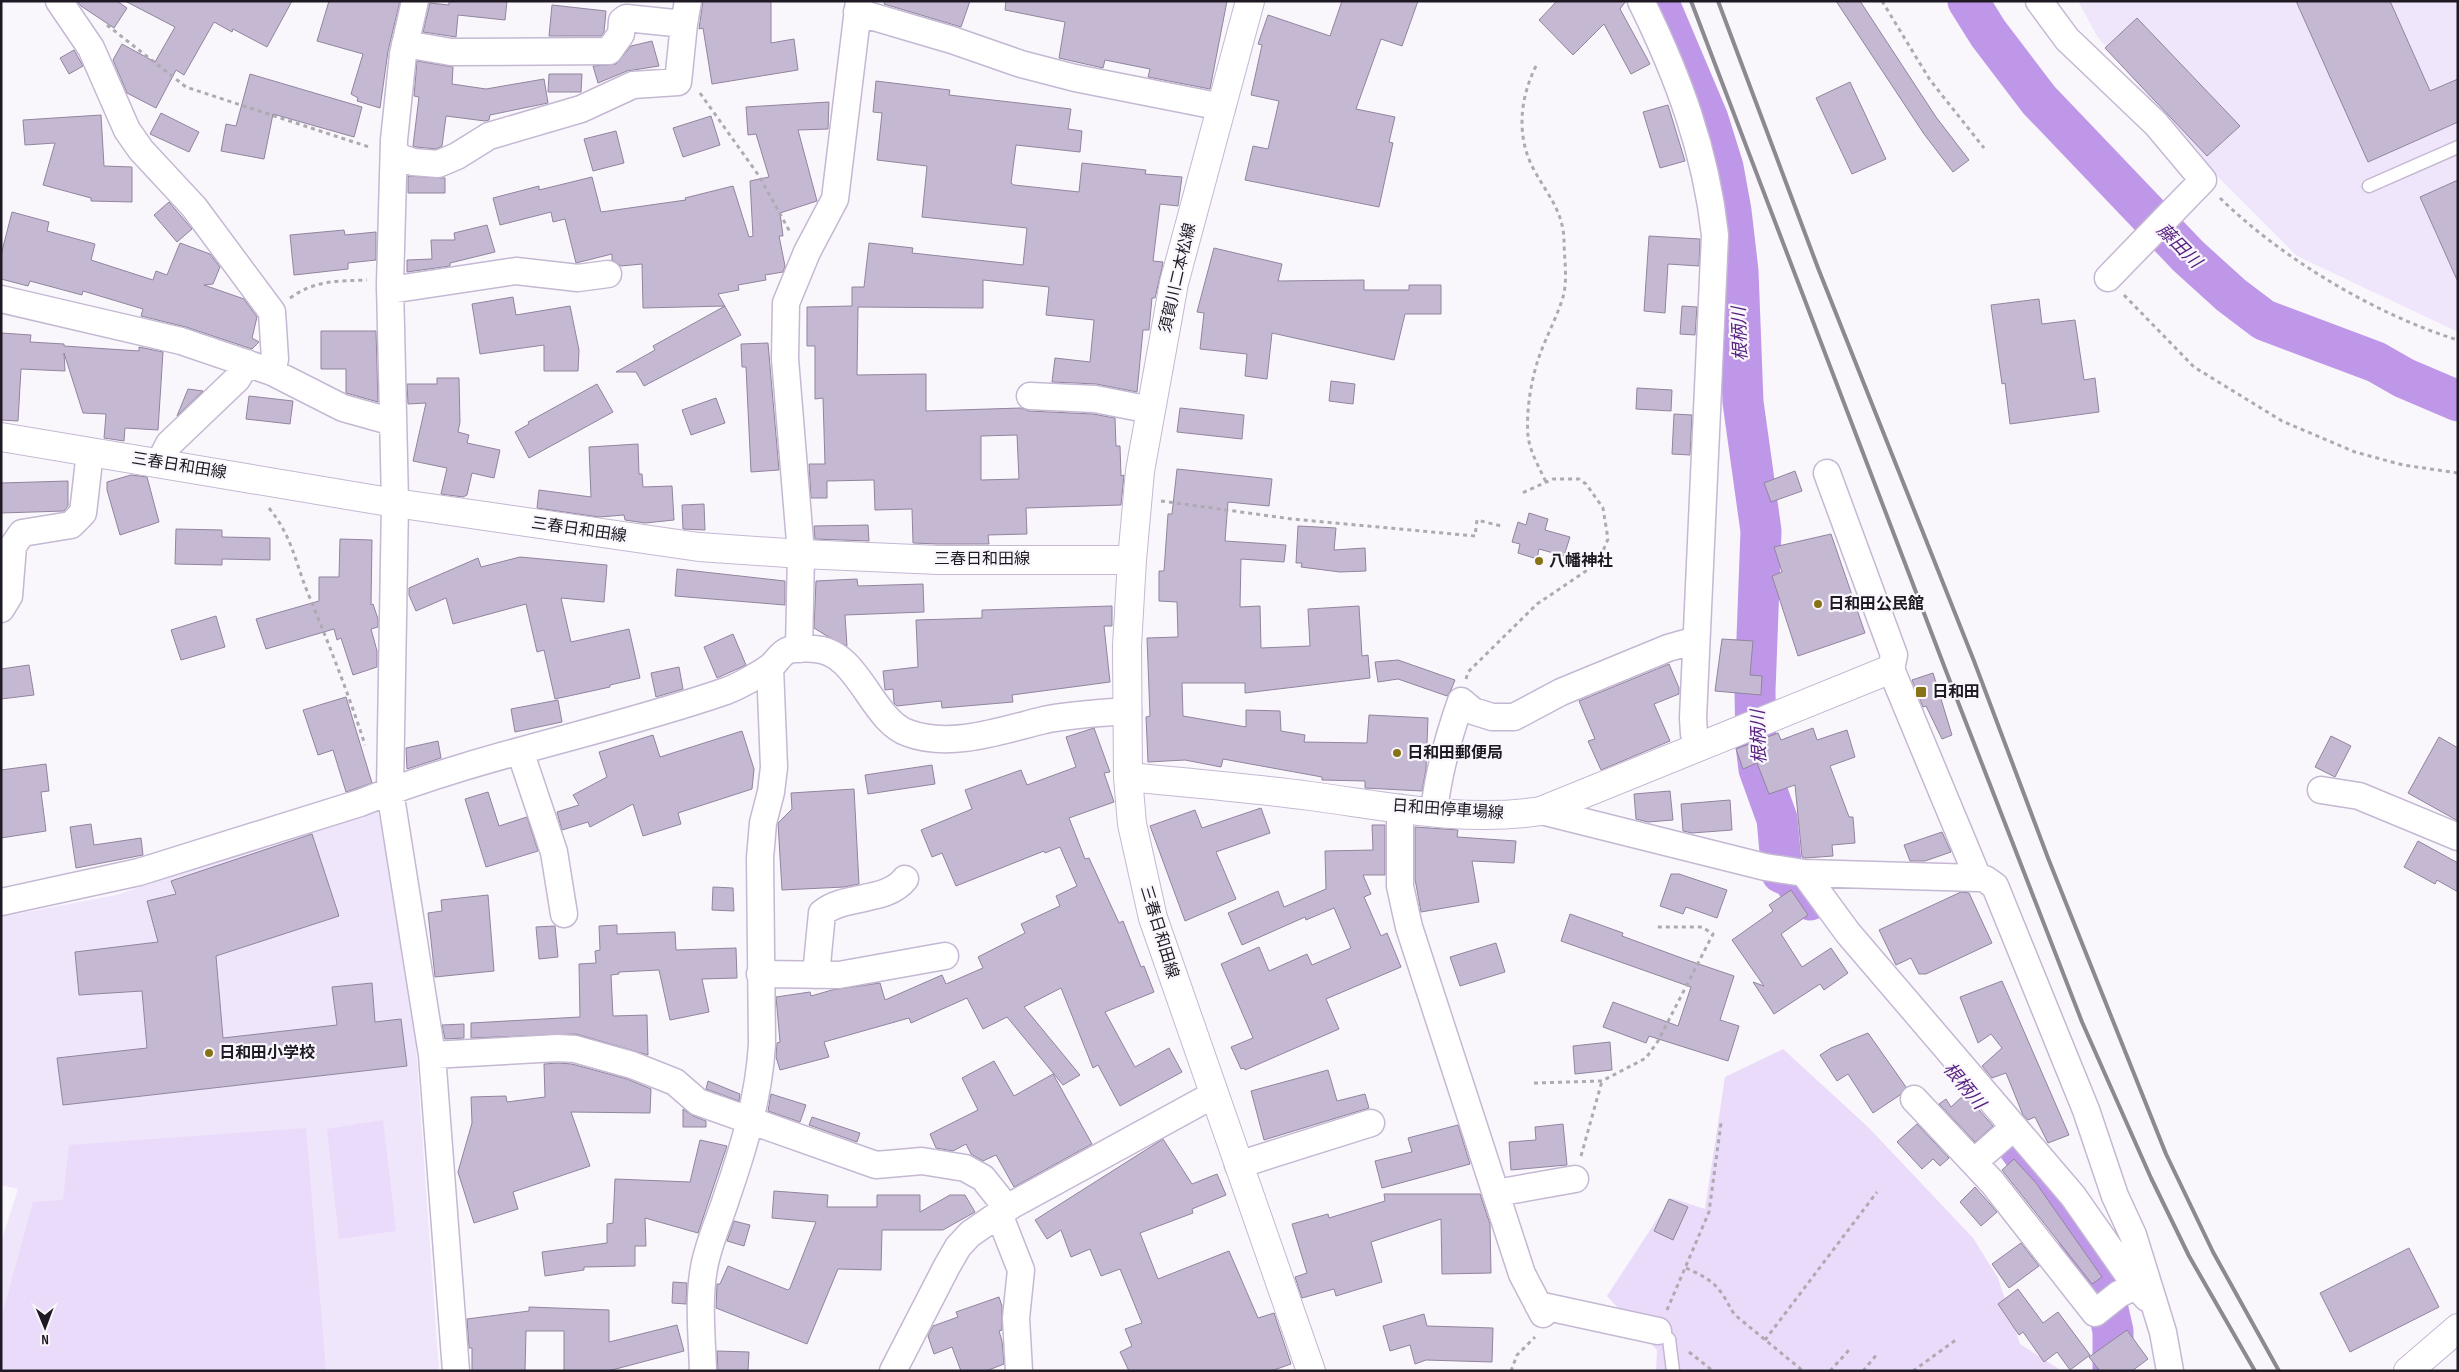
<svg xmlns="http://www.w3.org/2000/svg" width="2459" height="1372" font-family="'Sofia Sans Condensed','Noto Sans JP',sans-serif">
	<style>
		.built { fill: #f0e6fb }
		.green { fill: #e9dbf9 }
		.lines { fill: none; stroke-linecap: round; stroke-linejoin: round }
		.river { stroke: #bf97e9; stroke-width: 41 }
		.building { fill: #c5b8d3; stroke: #91859e; fill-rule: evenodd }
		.service-casing { stroke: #c5b8d3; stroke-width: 15 }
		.minor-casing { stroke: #c5b8d3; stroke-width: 29 }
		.secondary-casing { stroke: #c5b8d3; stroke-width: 30 }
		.path { stroke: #aeaab1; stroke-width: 3; stroke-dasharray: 4 4; stroke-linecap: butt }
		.service { stroke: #fff; stroke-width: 12 }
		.minor { stroke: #fff; stroke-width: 26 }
		.secondary { stroke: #fff; stroke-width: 28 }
		.rail { stroke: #8d8991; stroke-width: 4 }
		.poi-dot { fill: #877315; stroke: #f9f6fc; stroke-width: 2 }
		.labels { text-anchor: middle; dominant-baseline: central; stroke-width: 4.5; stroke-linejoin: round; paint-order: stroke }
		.street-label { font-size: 16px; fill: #1e1923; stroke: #f9f6fc }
		.poi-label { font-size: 16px; font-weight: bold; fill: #1e1923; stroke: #f9f6fc; text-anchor: start }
		.water-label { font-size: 18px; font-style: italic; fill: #582281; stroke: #f9f6fc }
	</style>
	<rect width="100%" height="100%" fill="#f9f6fc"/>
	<path class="built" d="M2078 1H2458V332L2297 256 2198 157 2097 36Z
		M377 808 407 921 439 1371H1V1242L18 1189 1 1185V917L116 895Z"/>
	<path class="green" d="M1783 1049 1868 1127 1973 1238 1998 1278 2020 1344 2062 1371H1656L1657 1350 1607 1296 1671 1198 1705 1209 1725 1077Z
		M383 1120 396 1231 339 1239 327 1129Z
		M306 1128 326 1371H1V1319L33 1202 63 1200 69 1145Z"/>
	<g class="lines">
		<path class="river" d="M1658 1 1708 119 1723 167 1731 211 1738 271 1743 402 1761 531 1755 691 1756 745 1759 769 1777 819 1782 873 1791 877 1810 900
			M1968 1 1988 33 2039 100 2188 256 2231 295 2264 320 2376 362 2404 378 2458 401
			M2015 1142 2069 1216 2104 1292 2113 1331V1371"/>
	</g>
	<path class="building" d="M77 1H117L127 8 114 28 81 6Z
		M125 1H292L267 47 233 29 232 32 214 22 184 75 176 70 156 108 127 93 113 60 122 44 155 62 175 27Z
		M329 1H400L388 51 380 108 357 101 358 98 351 94 363 54 317 41Z
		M449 1H507L505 20 458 15 456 37 423 32 430 3 449 5Z
		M703 1H771V43L794 39 798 70 712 84 703 28 699 29Z
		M885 1H970L961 27 884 4Z
		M1006 1H1227L1210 89 1148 77 1150 69 1105 60 1103 68 1059 58 1065 22 1005 10Z
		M1342 1H1418L1402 46 1381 39 1356 109 1395 117 1389 142 1393 143 1379 207 1245 180 1253 146 1268 149 1279 101 1251 95 1262 45 1258 44 1268 15 1330 36Z
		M1557 1H1626L1620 9 1650 64 1631 74 1604 24 1573 55 1539 20Z
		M1836 1H1860L1936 117 1969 160 1953 172 1924 134Z
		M2296 1H2390L2430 91 2458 79V122L2368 162Z
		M552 5 606 11 604 32 601 36H549Z
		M2137 18 2240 126 2207 156 2105 48Z
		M652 41 659 66 627 71 598 83 593 66 616 64 631 46Z
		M74 50 83 66 69 74 60 58Z
		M417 61 453 67 452 84 486 89 544 79 548 103 490 115 489 120 485 121 446 116 442 146 436 149 416 147 413 146 419 97 414 96Z
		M250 74 362 107 354 137 273 114 264 159 221 151 226 124 236 126Z
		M549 74H582L581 92H548Z
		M876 81 950 90 949 95 1071 109 1068 129 1082 131 1080 152 1016 145 1011 183 1014 185 1079 192 1082 163 1146 170 1145 174 1182 177 1178 206 1160 204 1153 261 1163 262 1162 268 1155 298H1152L1149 330H1143L1137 392 1096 384 1052 382 1055 358 1090 362 1094 320 1046 315 1049 287 983 280V308L858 307 857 375 926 374V411L1021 408 1029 411 1093 414 1115 418 1116 446H1120L1121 476 1124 475 1121 505 1026 508 1027 534 988 535 989 544H938L913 543 912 509 875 510 874 480 827 481V498H811L809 464H825L823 398 815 399V346H807V307L852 306V287H864L869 243 913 248 912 253 1023 265 1027 228 922 217 927 166 877 160 882 113 873 112ZM1017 435 1019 479 981 480V436Z
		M1850 82 1886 159 1852 174 1816 98Z
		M829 102 828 129 798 130 817 201 780 213 783 236H779L785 266 783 272 765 275 766 280 738 285 739 290 718 294 741 335 644 386 636 372H616L655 350 653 346 725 306 643 308 642 264 621 266 612 260V254L576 263 565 219 553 222 551 212 500 225 493 198 539 186V190L592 177 601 212 686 200 685 198 733 186 749 237 753 236 750 181 769 177 756 134 748 135 746 107Z
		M1668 105 1685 161 1660 168 1643 112Z
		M161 113 199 132 189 152 150 134Z
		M101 115 104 166 132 167V202L91 201V198L43 185 55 143 25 145 23 120Z
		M711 116 720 145 683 157 673 128Z
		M616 131 624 163 593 171 584 139Z
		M408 176 445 178V193H408Z
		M2458 180V282L2420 197Z
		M169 202 192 229 177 242 154 215Z
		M12 212 49 222 47 231 95 244 91 260 153 280 156 271 167 275 180 243 210 254 220 267 213 284 204 285 244 299 257 317 252 338 259 342 252 349 186 327 141 316 143 309 83 291 82 295 30 281 28 286 1 279V255Z
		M487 225 495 252 450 263V266L407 272V260L432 259 431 240H455L454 233Z
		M344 230 345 235 376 232V260L348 263V269L294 275 290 235Z
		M1649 236 1700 239 1699 266 1668 264 1665 313 1644 311Z
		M1214 248 1282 264 1278 281 1364 280V290H1409V285H1441V314H1405L1394 360 1272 333 1267 379 1245 376 1247 354 1200 349 1204 313 1197 312Z
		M513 297 516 315 570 306 579 350 578 371H544V345L480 354 472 304Z
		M2039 299 2042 324 2075 320 2084 380 2095 378 2099 412 2010 424 2005 383 2002 384 1991 305Z
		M1682 306 1697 307 1695 335 1680 334Z
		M321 331H376L378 402 346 393V369H321Z
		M1 333 31 335 30 342 64 344V346L139 351V347L163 352 158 430 125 428 124 441 104 438 106 414 83 413 64 353 65 371 21 369 18 421 1 420Z
		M768 343 779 470 751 472 746 367H742L741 344Z
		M437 378H459L460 422 458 432 469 435 467 443 500 450 494 478 472 473 467 495 463 497 441 494 447 468 413 461 426 403 408 404 407 384H437Z
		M1331 381 1355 384 1353 404 1329 401Z
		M597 384 613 412 529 458 515 432 529 424 528 422Z
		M1637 388 1672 390 1671 411 1636 409Z
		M188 389 203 391 177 416Z
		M249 396 293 401 290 424 246 419Z
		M716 398 725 423 691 435 682 410Z
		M1180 408 1244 415 1242 439 1177 432Z
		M1674 414 1692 415 1690 455 1672 454Z
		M638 444 639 474H642L643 487 672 486 674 520 645 523 625 520 624 515 599 517 537 508 539 490 591 497 589 447Z
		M1177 469 1272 479 1269 506 1228 502 1225 541 1286 545 1284 562 1241 559 1240 607 1260 606 1261 648 1310 646 1308 609 1359 606 1362 656 1368 655 1370 678 1245 693V683H1182L1183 716 1246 727V710L1280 711 1281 731 1305 735 1304 742 1367 743 1369 715 1428 718 1426 769 1422 791 1365 788V781L1322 780V777L1223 759 1221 767 1185 760 1148 762 1146 717 1150 716 1147 638 1178 637 1177 602 1159 601V571H1164L1168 514H1172Z
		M1795 471 1802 491 1771 502 1764 483Z
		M131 475 147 477 159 522 120 535 107 490V482Z
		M68 481V506L64 511 1 513V483Z
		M704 504 705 530 683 529 682 505Z
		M1529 513 1548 519 1545 530 1570 537 1564 556 1539 549 1537 559 1518 553 1520 544 1512 542 1518 522 1526 525Z
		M868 525 869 541 815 539 814 526Z
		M1298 526 1336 528 1334 550 1365 548 1366 571 1340 572 1301 567 1302 563H1296Z
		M176 529 222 530V537L270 538V560L222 559V565L175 564Z
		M1831 534 1865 633 1798 656 1772 576 1782 572 1774 547Z
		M340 539 372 540 371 605 373 604 378 619V627L371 629 377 651V667L353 675 341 638 337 640 334 629 266 649 256 619 319 601V577H339Z
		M520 557 607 565 604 602 561 598 571 642 629 629 640 678 610 685V687L555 699 544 650 537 652 526 604 453 624 446 598 416 611 409 595V588L478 558 481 567Z
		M677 569 785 581V605L675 596Z
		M857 579 858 586 923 584 924 612 845 615 847 646 827 636 814 628 816 581Z
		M1112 606V626H1104L1110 682 1012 695 1013 702 942 708 941 701 897 706 894 703 893 689 885 690 883 671 918 667 916 620 982 618V610Z
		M216 616 225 647 181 660 171 630Z
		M733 634 746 665 717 678 704 647Z
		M1722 639 1753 641 1750 675 1762 676 1761 695 1715 691Z
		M1398 660 1455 680 1451 690 1447 696 1398 679 1378 682 1375 662Z
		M1669 664 1679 688V694L1654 704 1670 741 1601 770 1588 741 1595 739 1579 701Z
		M29 665 34 695 1 699V669Z
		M679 667 683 689 656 697 651 673Z
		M1933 673 1952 735 1942 739 1926 706 1923 707 1912 680Z
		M346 697 372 783 346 792 333 750 318 755 303 710Z
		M558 700 562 722 515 732 511 709Z
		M1094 728 1110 772 1104 773 1114 802 1069 818 1085 859 1089 858 1119 923 1123 921 1141 967 1144 966 1154 992 1105 1012 1135 1067 1169 1048 1182 1072 1120 1106 1098 1065 1093 1068 1061 988 1024 1007 1080 1075 1063 1085 1007 1017 983 1029 967 998 911 1023 909 1018 824 1042 829 1057 780 1070 776 1057 777 1043 780 1042 776 997 810 992 811 996 832 990 880 983 885 1000 942 975 946 984 983 968 978 957 1025 933 1021 924 1060 906 1056 896 1077 886 1060 847 1045 853 1044 851 956 886 942 853 932 857 921 830 972 809 965 790 1021 770 1027 785 1076 767 1066 737Z
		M1813 728 1817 740 1847 730 1855 757 1830 766 1849 817H1853L1855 843 1832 845 1833 856 1805 858 1802 857 1795 785 1769 794 1757 763 1743 769 1736 749 1778 733 1781 740Z
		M742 731 754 769 752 789 678 813 681 824 643 836 633 804 590 827 588 822 562 830 557 812 579 805 573 795 607 777 599 752 653 735 660 757Z
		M2331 736 2351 746 2335 777 2315 767Z
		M2439 737 2458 748V821L2408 793Z
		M438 741 441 758 407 769 406 748Z
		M46 764 49 791 41 792 46 831 1 838V770Z
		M932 765 935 784 868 794 865 775Z
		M854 789 859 884 844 887 782 890 778 823 792 809 791 793Z
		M1670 791 1673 820 1648 822 1636 819 1634 794Z
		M488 792 499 826 527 817 538 851 486 867 465 799Z
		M1730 800 1732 830 1692 833 1683 831 1681 804Z
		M1261 808 1270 833 1216 852 1236 899 1185 921 1150 826 1195 810 1202 828Z
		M91 824 94 845 141 838 143 855 76 868 70 827Z
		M1372 825H1385V875H1363L1371 894 1364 897 1381 936 1387 933 1401 967 1326 999 1339 1029 1245 1070 1244 1068 1241 1069 1231 1047 1253 1038 1221 964 1259 947 1269 971 1307 954 1312 965 1351 948 1334 908 1306 920 1305 917 1242 945 1228 913 1278 891 1284 907 1326 889 1325 851 1373 850Z
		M1415 827 1458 830 1457 837 1516 841 1514 863 1472 861 1479 902 1421 912 1415 879Z
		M1942 832 1951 852 1925 861H1910L1904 845Z
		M312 834 339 916 216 956 223 1038 337 1025 332 987 372 983 375 1022 401 1019 407 1066 63 1105 57 1058 147 1048 142 991 79 995 75 952 158 942 147 901 176 894 171 881Z
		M2418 841 2458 863V892L2437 880 2435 884 2404 867Z
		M1671 874H1679L1727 890 1717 918 1686 907 1683 914 1660 906Z
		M713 887 733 888 734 911 712 910Z
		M1791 890 1808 915 1781 934 1802 967 1831 948 1848 973 1824 990 1820 984 1774 1014 1753 982 1764 986 1732 940 1773 911 1769 905Z
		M1961 892 1969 893 1992 943 1926 974H1919L1911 958 1896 965 1879 930Z
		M488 895 494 971 435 977 428 913 442 911 441 900Z
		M1570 914 1623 933 1622 936 1687 960 1734 976 1720 1020 1739 1026 1728 1061 1649 1036 1646 1043 1603 1027 1613 1002 1678 1026 1691 987 1561 941Z
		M617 925V934L675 932 676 950 736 948 737 978 702 979 709 1012 670 1020 659 970 619 972V974L611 975 613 1016 647 1015 648 1055 576 1034 471 1038V1023L580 1017 579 964 596 963 595 951 600 950 599 926Z
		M555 926 558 957 539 959 536 927Z
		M1496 943 1505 972 1460 986 1450 957Z
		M2002 981 2069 1135 2048 1143 2035 1117 2028 1120 2023 1115 2006 1073 1992 1078 1982 1066 2002 1048 1991 1034 1978 1043 1960 997Z
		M464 1024V1038L445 1039 442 1025Z
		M1868 1033 1906 1087 1900 1095 1873 1113 1848 1074 1837 1081 1820 1055 1831 1048Z
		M1610 1042 1612 1070 1575 1074 1573 1046Z
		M994 1061 1014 1096 1053 1074 1092 1144 1014 1187 996 1155 983 1161 971 1154 966 1144 953 1151 936 1148 930 1134 978 1110 962 1078Z
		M558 1063 572 1064 627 1079 651 1089 650 1113 571 1112 590 1166 513 1192 518 1209 474 1223 458 1172 472 1123 471 1097 506 1096 507 1102 545 1097 544 1064Z
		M1328 1070 1337 1101 1365 1094 1369 1108 1264 1140 1251 1091Z
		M708 1081 740 1094 739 1101 706 1089Z
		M771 1094 806 1105 800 1122 768 1111Z
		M1965 1094 1993 1126 1975 1142 1939 1104 1946 1099 1951 1107Z
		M683 1109 693 1116 706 1121V1127H683Z
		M812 1117 860 1133 857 1142 809 1125Z
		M1563 1124 1567 1165 1511 1170 1509 1142 1536 1140 1535 1127Z
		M1917 1124 1949 1158 1940 1166 1933 1159 1922 1169 1897 1142Z
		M1458 1125 1470 1164 1382 1188 1375 1161 1412 1152 1408 1138Z
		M1163 1139 1192 1184 1217 1174 1226 1195 1192 1209 1193 1213 1140 1233 1158 1279 1229 1251 1258 1318 1274 1313 1291 1364 1271 1371H1129L1120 1352 1132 1346 1125 1329 1142 1323 1120 1269 1101 1276 1090 1249 1071 1257 1061 1230 1047 1239 1035 1220Z
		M700 1140 727 1146 698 1233 645 1218 646 1246H635V1266L584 1267V1270L545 1276 542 1252 607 1243V1224L613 1223 615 1179 690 1182Z
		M2014 1159 2036 1183 2102 1277 2092 1284 2002 1170Z
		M1975 1187 1997 1212 1981 1226 1960 1202Z
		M774 1191 828 1195 827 1207H877V1195H920V1212L950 1195H965L975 1212 943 1230H882L881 1270 838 1269 807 1344 716 1308 717 1284H720L728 1266 788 1290 790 1288 816 1222 772 1218Z
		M1384 1194H1480L1490 1224 1491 1273 1442 1274 1441 1219 1371 1242 1382 1282 1336 1296 1334 1289 1302 1298 1295 1277 1307 1273 1292 1224 1328 1214 1329 1218 1385 1201Z
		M1669 1199 1688 1207 1673 1240 1654 1231Z
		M734 1221 750 1225 744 1246 727 1241Z
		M2021 1243 2039 1266 2009 1288 1992 1264Z
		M2409 1248 2439 1307 2350 1352 2320 1293Z
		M673 1282 687 1283 686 1304 672 1303Z
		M2018 1289 2043 1323 2058 1312 2090 1355 2070 1370 2057 1352 2044 1362 2023 1332 2019 1335 1998 1304Z
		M999 1297 1002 1306V1330L999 1331 1002 1341 1004 1364 986 1371H961L952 1347 934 1354 928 1336 933 1326 958 1317 956 1312Z
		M529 1307 609 1310V1342L677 1325 684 1351 608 1371H564V1331H526L525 1371H472V1348H469L467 1319 529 1311Z
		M1424 1314 1427 1326 1493 1328 1492 1362 1426 1360 1415 1364 1410 1345 1390 1351 1383 1326Z
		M2127 1330 2148 1359 2132 1371H2100L2089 1357Z
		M717 1351 749 1352 748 1371H718Z"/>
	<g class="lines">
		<g class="service-casing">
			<path id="service" d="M2369 186 2458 147
				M1658 1331 1669 1339 1673 1371"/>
		</g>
		<g class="minor-casing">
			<path id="minor" d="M59 1 91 48 127 130 141 150 194 207 272 312 275 359 272 372
				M415 1 403 54 394 140 390 284 395 503 390 791 432 1055 456 1371
				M1641 1C1678 76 1706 151 1715 235L1693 718 1694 734 1698 747
				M2039 1 2067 39 2156 124 2203 180 2108 278
				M857 12 952 40 1021 64 1075 78 1222 107
				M405 44 451 52 609 51 621 34 622 21 626 18 684 24 688 1
				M394 155 413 162 438 164 457 156 489 136 581 109 633 85 678 82 684 24
				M390 290 516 271 578 278 608 274
				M1 299 181 341 272 372 343 408 393 422
				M1030 396 1095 399 1151 410
				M159 463 169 444 237 379 247 363
				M1827 473 1894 655 1891 669 1978 878
				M1 609 9 596 13 546 22 533 71 525 83 513 90 452
				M799 649 801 554 785 359 786 303 807 252 835 199 859 1
				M520 751 554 852 564 914
				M2321 790 2359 796 2458 837
				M1400 808V886L1409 927 1522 1274 1543 1314
				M1541 811 1765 867 1804 873 1978 878 1985 879 1995 886 2086 1110 2115 1196 2133 1235 2163 1332 2170 1371
				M1434 812C1438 773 1448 738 1461 701L1473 711 1492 717H1514L1561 692 1668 648 1696 640
				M1804 873 1848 933 2073 1196 2136 1286 2147 1298
				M1 902 139 872 360 803C478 755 605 733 726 691 737 687 761 674 770 667 777 662 780 653 789 650 796 648 807 648 814 649 858 650 871 720 908 733 951 749 1003 730 1044 720 1072 714 1100 713 1128 711
				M760 974 839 975 945 956
				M816 975 822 913C845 894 886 903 905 879
				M432 1055 558 1048 575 1049 632 1065 675 1082 698 1102 876 1165 922 1161 965 1168 983 1178 1007 1208
				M1914 1099 1992 1182 2095 1313 2119 1294 2136 1286
				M1974 1162 2013 1128
				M1238 1165 1371 1123
				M1496 1193 1575 1179
				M999 1214 1021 1270 1016 1318 1019 1371
				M1538 1305 1658 1331
				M703 1371C702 1337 698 1301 704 1268 708 1244 720 1219 727 1196 744 1147 759 1096 762 1044L760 858 763 823 771 792 774 767 770 667
				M893 1371 947 1266 958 1247 970 1234 1012 1205 1213 1095"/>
		</g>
		<g class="secondary-casing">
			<path id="secondary" d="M1250 1 1174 283 1140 471 1132 560 1127 646 1128 777 1132 824 1153 918 1311 1371
				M1 437 395 503 699 547 801 554 938 560H1132
				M1128 777C1189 783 1250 788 1310 796 1386 806 1465 823 1541 811L1891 669
				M2408 1371 2458 1328"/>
		</g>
		<path class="path" d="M1882 1 1930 80 1984 148
			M107 25 186 87 369 147
			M1536 66C1520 98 1516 135 1533 168 1546 193 1563 210 1564 240 1564 257 1568 280 1563 297 1557 317 1546 337 1539 357 1531 380 1526 411 1528 436 1530 452 1539 467 1546 482
			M700 93 759 176 790 232
			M2220 198C2281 258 2376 315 2458 340
			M2124 295 2194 367 2282 421 2355 452 2403 465 2458 473
			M290 298C315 280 338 281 367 280
			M1161 501 1292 519 1475 536 1477 520 1501 526
			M269 508C292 537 294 558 307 591 328 642 348 692 365 745
			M1466 679 1468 672 1537 604 1598 563 1608 539 1603 508 1586 484 1579 479H1553L1520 494
			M1534 1083 1602 1081 1646 1058 1658 1041 1713 934 1702 927H1654
			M1581 1156 1602 1081
			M1686 1268C1699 1274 1711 1279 1720 1291 1726 1298 1729 1307 1735 1315L1803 1371
			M1667 1310 1709 1212 1721 1123
			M1765 1340 1877 1192
			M1689 1352 1713 1371
			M1511 1371 1517 1355 1535 1337
			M1830 1371 1849 1350
			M1863 1371 1878 1353
			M1913 1371 1957 1339"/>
		<use href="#service" class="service"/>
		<use href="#minor" class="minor"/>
		<use href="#secondary" class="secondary"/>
		<path class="rail" d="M1691 1 1946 671 2082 1022 2151 1178 2189 1256 2255 1371
			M1718 1 1818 268 1974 661 2048 858 2166 1154 2213 1252 2279 1371"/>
	</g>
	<g class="poi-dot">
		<circle cx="1539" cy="561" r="5"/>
		<circle cx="1818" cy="604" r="5"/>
		<rect x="1915" y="686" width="12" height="12" rx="2.5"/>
		<circle cx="1397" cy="753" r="5"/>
		<circle cx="209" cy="1053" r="5"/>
	</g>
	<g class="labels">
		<g class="street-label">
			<text transform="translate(1178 278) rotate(-77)">須賀川二本松線</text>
			<text transform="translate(179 466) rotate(9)">三春日和田線</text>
			<text transform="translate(579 530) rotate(8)">三春日和田線</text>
			<text x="982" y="559">三春日和田線</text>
			<text transform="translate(1448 810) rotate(4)">日和田停車場線</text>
			<text transform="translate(1159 932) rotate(73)">三春日和田線</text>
		</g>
		<g class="poi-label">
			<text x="1549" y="561">八幡神社</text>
			<text x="1828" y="604">日和田公民館</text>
			<text x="1932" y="692">日和田</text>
			<text x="1407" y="753">日和田郵便局</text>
			<text x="219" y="1053">日和田小学校</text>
		</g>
		<g class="water-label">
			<text transform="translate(2179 246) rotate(45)">藤田川</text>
			<text transform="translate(1740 334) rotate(-92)">根柄川</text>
			<text transform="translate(1759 737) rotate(-92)">根柄川</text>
			<text transform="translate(1964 1086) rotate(50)">根柄川</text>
		</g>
	</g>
	<rect width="2459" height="1372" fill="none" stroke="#1e1923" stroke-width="5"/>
	<g transform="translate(45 1327) rotate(179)" stroke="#f9f6fc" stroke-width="4" paint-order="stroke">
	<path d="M0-4L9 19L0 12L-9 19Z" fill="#1e1923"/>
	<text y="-8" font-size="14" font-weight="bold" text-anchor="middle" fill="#1e1923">N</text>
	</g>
</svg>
